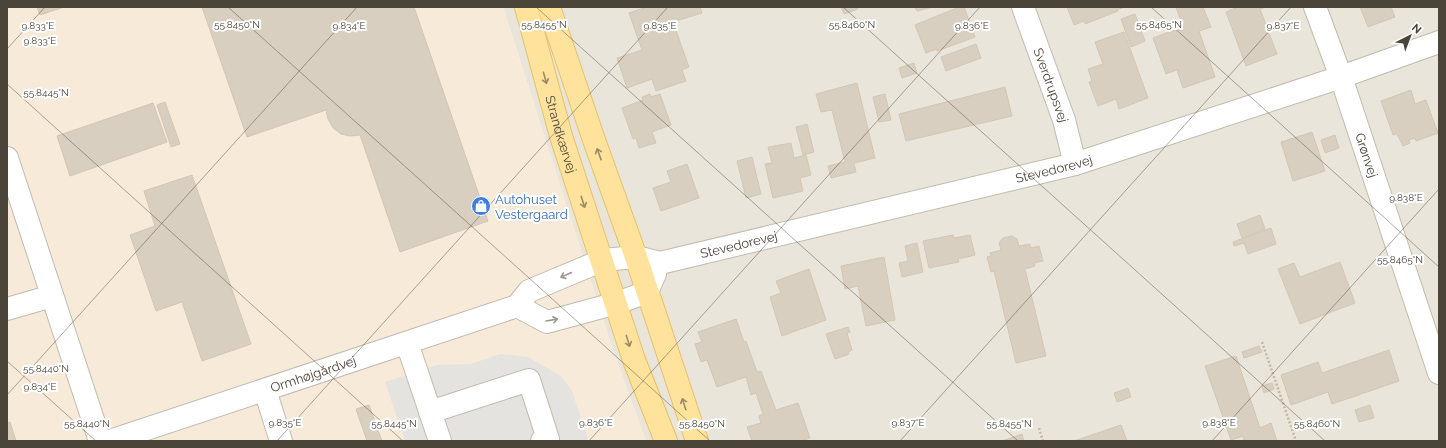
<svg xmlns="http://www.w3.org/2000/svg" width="1446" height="448" font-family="Raleway,sans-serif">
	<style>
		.residential { fill: #eae5da }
		.commercial { fill: #f7ead8 }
		.parking { fill: #e5e3e0 }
		.building { fill: #d8cfc1; stroke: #d3c7b4 }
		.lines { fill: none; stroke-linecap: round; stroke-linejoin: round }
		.minor-casing { stroke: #c2bbae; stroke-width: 24 }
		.major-casing { stroke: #e6c16a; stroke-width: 24 }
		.path { stroke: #c4b79f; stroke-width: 2.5; stroke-dasharray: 2 2; stroke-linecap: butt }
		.minor { stroke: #fff; stroke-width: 22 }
		.major { stroke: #ffe39c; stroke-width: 22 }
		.oneway { stroke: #9c8c66 }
		.oneway2 { stroke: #9c9892 }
		.ticks { fill: none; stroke: #4b4439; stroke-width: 1; stroke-opacity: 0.45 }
		.labels { text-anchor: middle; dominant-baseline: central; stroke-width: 4; stroke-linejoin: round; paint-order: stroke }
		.street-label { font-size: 13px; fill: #4b4439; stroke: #fff }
		.shop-label { font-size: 13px; fill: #366cbe; stroke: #fff; text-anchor: start }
		.ticks-label { font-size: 10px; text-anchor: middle; fill: #4b4439; stroke: #fff; stroke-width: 4; stroke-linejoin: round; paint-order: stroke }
	</style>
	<rect width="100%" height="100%" fill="#f6f3ec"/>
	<path class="residential" d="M503 7H1439V441H646L613 350Z"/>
	<path class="commercial" d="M7 7H503L613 350 646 441H7Z"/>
	<path class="parking" d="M500 354 528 357 561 376 572 391 588 439 581 441H405L385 382 437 365 471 364Z"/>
	<path class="building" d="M37 7H64L40 15Z
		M202 7H414L488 221 400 252 360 135 350 136 341 134 333 128 328 119 326 110 247 137Z
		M647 7H700L702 13 673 22 689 67 682 70 686 81 656 91 652 79 627 88 617 58 642 50 629 13Z
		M841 7H857L858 9 844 14Z
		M915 7H933L917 11Z
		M959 7H964L975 37 937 51V49L926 53 915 25Z
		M1067 7H1124L1117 10 1118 11 1085 24 1084 21 1074 25Z
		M1176 7H1203L1211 27 1199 31 1215 77 1183 88 1177 70 1166 74 1153 38 1183 27Z
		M1238 7H1265L1260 9 1277 54 1246 66 1226 12Z
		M1360 7H1391L1395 17 1368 27Z
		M1135 14 1145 41 1131 47 1121 19Z
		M1124 32 1148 98 1119 109 1116 99 1098 106 1089 82 1092 81 1088 69 1103 64 1095 42Z
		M976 44 981 58 946 71 941 57Z
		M914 63 917 73 902 78 899 68Z
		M857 83 875 158 854 163 856 172 831 178 828 166 845 162 832 110 821 112 816 94Z
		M1005 87 1012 116 906 141 899 114Z
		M1411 90 1415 104 1426 100 1438 133 1416 141 1415 138 1409 140 1410 143 1403 146 1397 134 1393 135 1381 101Z
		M650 94 651 97 660 94 671 125 652 132 656 143 639 148 636 138 633 139 622 108 643 100 642 97Z
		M885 94 891 120 879 122 873 97Z
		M165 102 180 144 171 147 157 105Z
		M153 103 167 142 70 176 57 136Z
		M807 124 814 152 803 155 796 127Z
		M1312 132 1325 171 1293 181 1281 142Z
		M1335 135 1339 148 1325 153 1321 140Z
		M791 143 794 158 806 155 811 175 800 178 803 191 773 198 765 164 772 163 768 147Z
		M752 157 761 194 746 198 737 161Z
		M687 164 699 198 661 211 653 188 671 182 667 171Z
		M192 175 251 344 202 361 182 302 156 311 130 235 155 226 144 191Z
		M1260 215 1265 229 1242 238 1237 224Z
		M1271 228 1276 244 1248 254 1244 243 1234 246 1233 242Z
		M953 235 954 238 970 235 975 255 958 259 959 262 929 268 923 241Z
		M1012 236 1017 239 1019 246 1030 244 1031 248 1039 246 1043 261 1034 263 1035 266 1025 269 1046 356 1016 363 994 271 991 272 987 257 991 256 990 253 1001 250 999 243 1003 238Z
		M917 243 923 272 902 277 899 263 908 261 905 246Z
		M884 257 895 320 866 326 858 286 845 289 841 266Z
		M1340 262 1355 303 1300 324 1278 269 1294 263 1300 277Z
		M809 269 826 320 782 336 770 297 781 293 776 281Z
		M736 319 744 342 746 341 757 372 761 371 776 410 798 403 810 438 801 441H752L747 427 761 423 759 416 763 414 756 393 751 395 746 377 717 387 707 360 701 362 695 344 702 342 698 332Z
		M848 327 850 332 847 333 852 350 848 352 849 354 835 359 826 334Z
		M1259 346 1262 352 1244 358 1242 352Z
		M1389 350 1399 381 1332 404 1328 392 1291 405 1281 375 1318 362 1322 373Z
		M1236 356 1260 428 1271 423 1277 441H1244L1243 436 1231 440 1205 366Z
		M1272 383 1274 389 1264 393 1262 386Z
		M1128 388 1131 397 1117 402 1114 393Z
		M369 405 382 441H367L356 409Z
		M1370 405 1374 418 1359 422 1355 410Z
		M10 422 16 441H7V423Z
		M1121 425 1127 441H1074Z
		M1022 434 1024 441H1002Z"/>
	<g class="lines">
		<g class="minor-casing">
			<g id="minor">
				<path id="s1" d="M1023 7 1064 120 1075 164"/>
				<path id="s2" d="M1315 7 1341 77 1439 373"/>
				<path d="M7 158 100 441"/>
				<path d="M517 306 547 322 617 303 647 292 655 274"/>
				<path d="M7 309 52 296"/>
				<path d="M407 343 440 441"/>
				<path d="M265 390 281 441"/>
				<path d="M430 412 529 380 548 439 542 441"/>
				<path id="s3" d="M110 441 517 306 529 291 603 260 636 257 660 263 1075 164 1341 77 1439 42"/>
			</g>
		</g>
		<g class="major-casing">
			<g id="major">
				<path id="s4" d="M526 7 561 136 634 360 666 441"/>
				<path d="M549 7 594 140 636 257 697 441"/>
			</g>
		</g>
		<path class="path" d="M1262 342 1296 441
			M1039 428 1043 441"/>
		<use href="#minor" class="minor"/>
		<use href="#major" class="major"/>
	</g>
	<defs><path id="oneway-shaft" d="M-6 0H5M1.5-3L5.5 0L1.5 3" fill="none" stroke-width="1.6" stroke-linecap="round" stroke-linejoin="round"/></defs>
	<g class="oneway">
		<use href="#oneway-shaft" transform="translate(545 78) rotate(75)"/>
		<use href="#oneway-shaft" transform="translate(599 154) rotate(-110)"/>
		<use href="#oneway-shaft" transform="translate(583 202) rotate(72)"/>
		<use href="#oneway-shaft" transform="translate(628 341) rotate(73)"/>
		<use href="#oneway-shaft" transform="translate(684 404) rotate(-108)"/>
	</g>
	<g class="oneway2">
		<use href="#oneway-shaft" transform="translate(566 275) rotate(156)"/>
		<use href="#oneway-shaft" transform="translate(552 320) rotate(-10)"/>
	</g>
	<path class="ticks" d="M228 7 710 441M536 7 1018 441M843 7 1325 441M1151 7 1439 267M7 49 45 7M7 84 403 441M7 361 96 441M7 395 357 7M277 441 668 7M589 441 980 7M900 441 1291 7M1212 441 1439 189"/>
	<defs>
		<g id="shop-disc" transform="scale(1)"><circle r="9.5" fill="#3f7fe0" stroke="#fff"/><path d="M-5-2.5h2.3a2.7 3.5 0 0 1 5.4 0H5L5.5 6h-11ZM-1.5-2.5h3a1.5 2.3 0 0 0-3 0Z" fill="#fff"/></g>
	</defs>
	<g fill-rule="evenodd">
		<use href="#shop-disc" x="481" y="206"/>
	</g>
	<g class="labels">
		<g class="street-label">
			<text stroke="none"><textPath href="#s1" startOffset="83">Sverdrupsvej</textPath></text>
			<text stroke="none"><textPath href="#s4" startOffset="132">Strandkærvej</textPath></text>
			<text stroke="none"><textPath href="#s2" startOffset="157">Grønvej</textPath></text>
			<text stroke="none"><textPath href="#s3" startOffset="991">Stevedorevej</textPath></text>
			<text stroke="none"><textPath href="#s3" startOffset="667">Stevedorevej</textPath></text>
			<text stroke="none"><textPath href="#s3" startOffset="214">Ormhøjgårdvej</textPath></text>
		</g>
		<g class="shop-label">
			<text x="495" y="199">Autohuset<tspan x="495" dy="15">Vestergaard</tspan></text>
		</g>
	</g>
	<g class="ticks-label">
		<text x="237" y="28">55.8450°N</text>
		<text x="544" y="28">55.8455°N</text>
		<text x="852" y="28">55.8460°N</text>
		<text x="1159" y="28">55.8465°N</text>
		<text x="38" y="29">9.833°E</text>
		<text x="349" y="29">9.834°E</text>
		<text x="660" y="29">9.835°E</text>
		<text x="972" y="29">9.836°E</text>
		<text x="1283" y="29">9.837°E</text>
		<text x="40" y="44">9.833°E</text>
		<text x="46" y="96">55.8445°N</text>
		<text x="1406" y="201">9.838°E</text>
		<text x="1400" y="263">55.8465°N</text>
		<text x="46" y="372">55.8440°N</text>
		<text x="40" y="390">9.834°E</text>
		<text x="285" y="426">9.835°E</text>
		<text x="596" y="426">9.836°E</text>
		<text x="908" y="426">9.837°E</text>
		<text x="1219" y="426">9.838°E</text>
		<text x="87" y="427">55.8440°N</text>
		<text x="394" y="427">55.8445°N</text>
		<text x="702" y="427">55.8450°N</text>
		<text x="1009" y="427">55.8455°N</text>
		<text x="1317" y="427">55.8460°N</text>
	</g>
	<rect width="1446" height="448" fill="none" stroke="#4b4439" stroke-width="16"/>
	<g transform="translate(1410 36) rotate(42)" stroke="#ffffff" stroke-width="3" paint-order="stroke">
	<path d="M0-3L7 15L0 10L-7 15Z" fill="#4b4439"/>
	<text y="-6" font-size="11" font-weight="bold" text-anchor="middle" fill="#4b4439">N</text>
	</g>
</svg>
